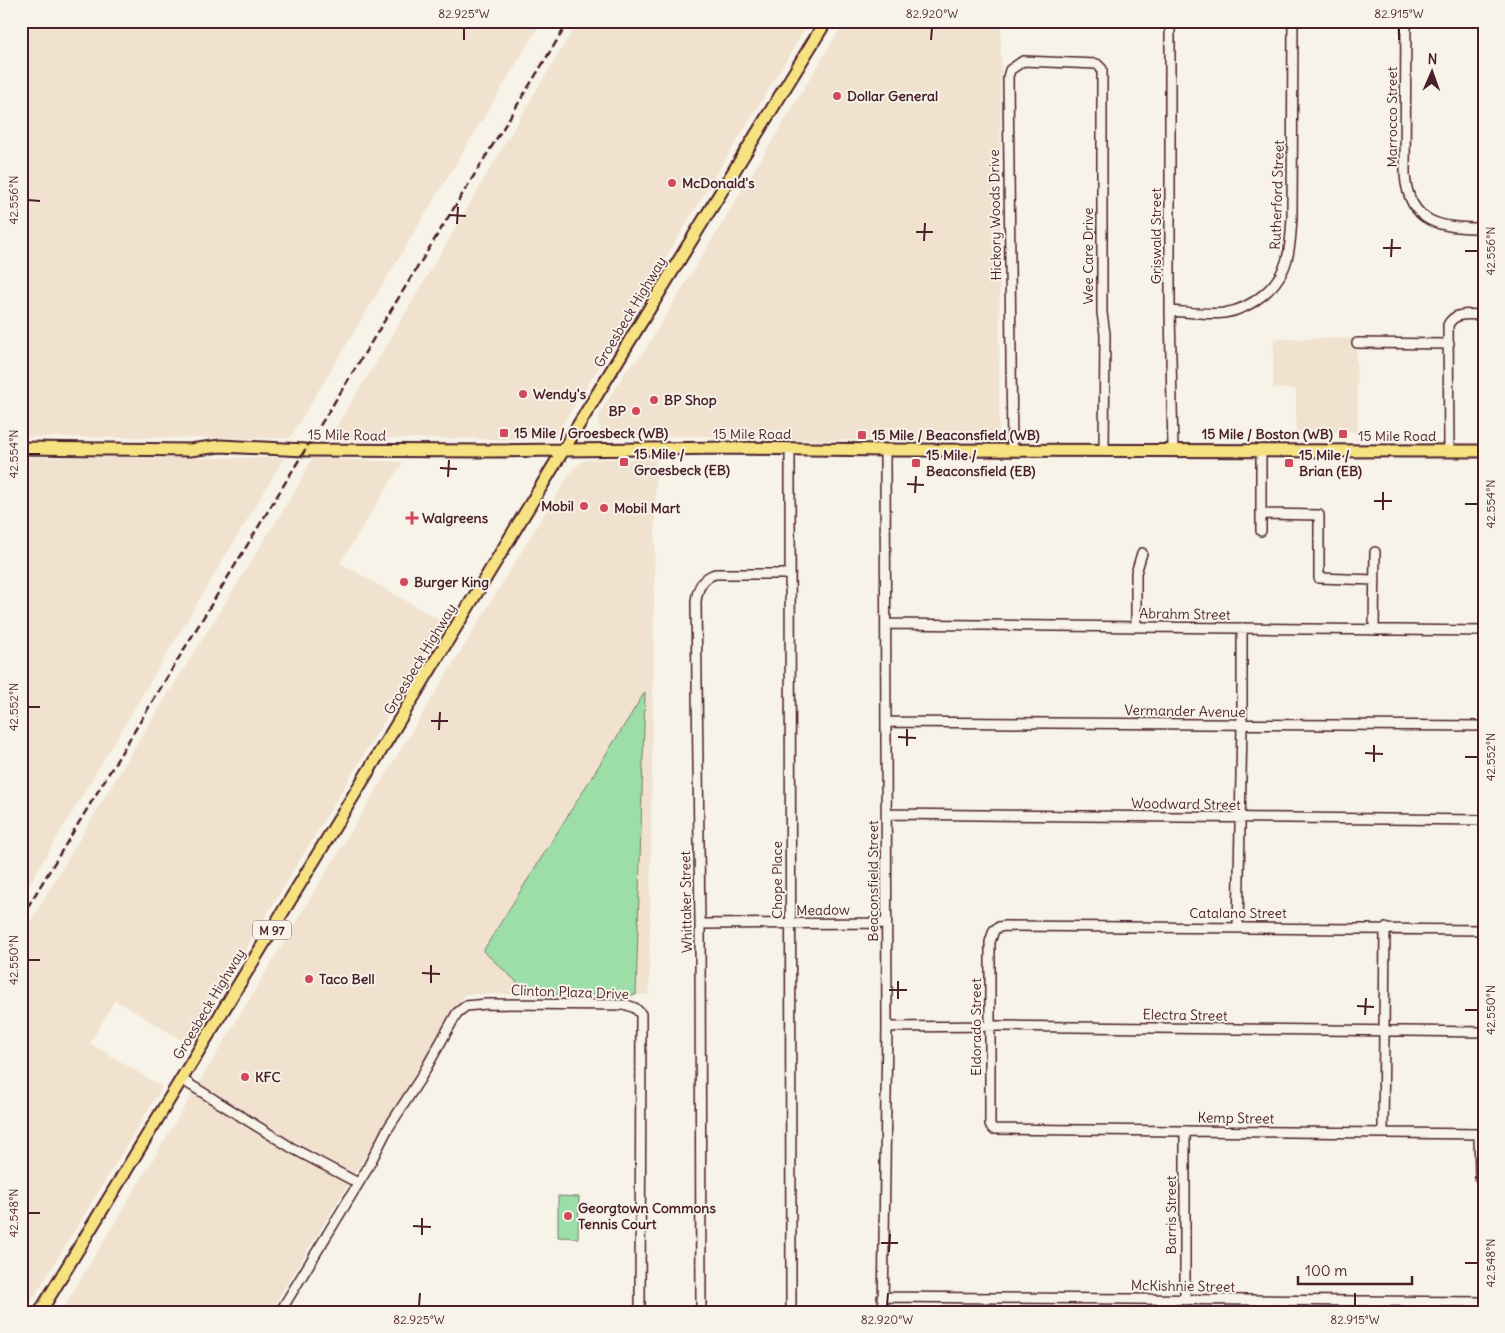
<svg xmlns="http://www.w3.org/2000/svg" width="1505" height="1333" font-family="Delius,sans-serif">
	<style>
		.built { fill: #f0e2ce }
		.green { fill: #9ddea8; stroke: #747e6a }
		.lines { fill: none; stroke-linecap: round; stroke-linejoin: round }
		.minor-casing { stroke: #4a1f2b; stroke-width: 12 }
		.major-casing { stroke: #4a1f2b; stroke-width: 15 }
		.minor { stroke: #f7f3e8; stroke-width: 9 }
		.major { stroke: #f7e281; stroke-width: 11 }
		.rail { stroke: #4a1f2b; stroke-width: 2.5; stroke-dasharray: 8 4; stroke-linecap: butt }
		.ticks { fill: none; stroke: #4a1f2b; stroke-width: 2 }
		.poi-dot { fill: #d1495b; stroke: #f7f3e8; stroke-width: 2 }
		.labels { text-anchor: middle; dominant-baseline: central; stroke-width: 4; stroke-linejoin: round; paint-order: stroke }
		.shield { fill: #f7f3e8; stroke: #7e5f64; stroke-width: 1 }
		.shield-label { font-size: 12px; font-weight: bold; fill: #4a1f2b }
		.poi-label { font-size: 14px; font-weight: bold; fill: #4a1f2b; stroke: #f7f3e8; text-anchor: start }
		.street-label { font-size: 14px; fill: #4a1f2b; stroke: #f7f3e8 }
		.neatline { fill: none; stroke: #4a1f2b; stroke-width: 2 }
		.ticks-label { font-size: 12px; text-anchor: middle; fill: #4a1f2b }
	</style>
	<rect width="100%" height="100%" fill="#f7f3e8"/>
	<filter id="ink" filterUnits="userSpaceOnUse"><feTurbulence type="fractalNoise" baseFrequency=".02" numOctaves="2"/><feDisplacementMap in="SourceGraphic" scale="10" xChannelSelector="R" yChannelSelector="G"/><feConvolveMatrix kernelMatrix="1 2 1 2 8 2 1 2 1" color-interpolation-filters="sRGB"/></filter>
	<g filter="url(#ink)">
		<path class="built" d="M21 21H542L290 438 21 437Z
			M579 21H810L586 388 555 435 540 439 329 438 382 353 540 84Z
			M845 21H1001L999 440H774L770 436H613L601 432 598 424 600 413 625 372 643 353Z
			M1356 338 1358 432H1296V389H1273L1274 339Z
			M21 457 284 458 21 898Z
			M312 458 403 462 340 563 444 623 188 1044 115 1000 90 1043 162 1087 25 1312H21V937L130 755 297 488Z
			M592 459H656L649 995 465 994 270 1312H61L314 892 542 518 575 466 584 461Z"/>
		<path class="green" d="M645 692 636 995 530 994 483 951Z
			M558 1196 579 1197 578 1238 558 1237Z"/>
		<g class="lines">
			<g class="minor-casing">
				<path id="minor" d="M1170 21V311L1173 450
					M1406 21 1405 175C1409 225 1442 228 1484 228
					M1170 311C1187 312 1207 315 1224 313 1252 309 1280 286 1287 259 1291 245 1291 231 1292 217L1293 21
					M1357 343 1449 344
					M790 449 791 1312
					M1012 450 1008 77 1010 70 1023 61 1097 64 1102 69V313L1105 334 1104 451
					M1449 451 1448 325C1455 311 1470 315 1484 315
					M1261 514 1319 515V578L1375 580
					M1261 531V451
					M887 624 1484 631
					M1136 627V573L1142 553
					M1374 630 1375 552
					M886 722 1484 726
					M887 814 1484 820
					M700 924 886 923
					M1238 927 1242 725V629
					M1484 930 1005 926 999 927 994 930 990 942V1125L993 1129 1484 1134
					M887 1027 999 1026 1484 1032
					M181 1079 292 1148 358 1183
					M1185 1131V1300
					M1383 1133 1385 928
					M1479 1134 1480 1178
					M882 1297 1484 1302
					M280 1312 366 1171 387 1130 420 1079 457 1013 466 1006 487 1004 627 1005 635 1008 641 1014 640 1312
					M701 1312 700 924 696 602C697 590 702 578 715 574H789
					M883 1312 887 1027 885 450"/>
			</g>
			<g class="major-casing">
				<path id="major" d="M21 448 190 450 220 446 305 450 488 451 729 448 885 450 1484 451
					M40 1312 624 350 826 21"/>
			</g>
			<use href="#minor" class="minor"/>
			<use href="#major" class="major"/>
			<path class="rail" d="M21 918 305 450 569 21"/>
		</g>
	</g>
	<path class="ticks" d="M464 40V28M931 40 932 28M1399 40V28M28 200 40 201M449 215 466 216M457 224 458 207M916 232H933M924 241 925 223M1383 248H1401M1465 251H1478M1391 257 1392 239M28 454H40M440 468 457 469M448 477 449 460M907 484 924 485M915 493 916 476M1374 501H1392M1465 504H1478M1383 510V492M28 707H40M431 721H448M439 730 440 712M898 737 916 738M907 746V729M1365 753 1383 754M1465 757H1478M1374 762V745M28 960H40M422 973 440 974M431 983V965M889 990H907M898 999V981M1357 1006 1374 1007M1465 1010H1478M1365 1015 1366 998M28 1213H40M413 1226 431 1227M422 1235V1218M881 1243H898M889 1252 890 1234M1465 1263H1478M419 1306 420 1293M887 1306 888 1293M1355 1306V1293"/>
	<g class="poi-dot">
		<circle cx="837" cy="96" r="5"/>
		<circle cx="672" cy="183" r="5"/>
		<circle cx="523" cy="394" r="5"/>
		<circle cx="654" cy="400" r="5"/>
		<circle cx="636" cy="411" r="5"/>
		<rect x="499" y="428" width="10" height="10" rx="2.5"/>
		<rect x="1338" y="429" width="10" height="10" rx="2.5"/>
		<rect x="857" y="430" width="10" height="10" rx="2.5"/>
		<rect x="619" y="457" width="10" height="10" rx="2.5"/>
		<rect x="911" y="458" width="10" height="10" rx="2.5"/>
		<rect x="1284" y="458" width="10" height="10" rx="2.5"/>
		<circle cx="584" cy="506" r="5"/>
		<circle cx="604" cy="508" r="5"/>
		<path d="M409.5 510.5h5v5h5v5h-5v5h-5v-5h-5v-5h5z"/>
		<circle cx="404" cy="582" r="5"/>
		<circle cx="309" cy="979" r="5"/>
		<circle cx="245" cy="1077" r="5"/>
		<circle cx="568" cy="1216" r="5"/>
	</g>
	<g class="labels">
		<rect class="shield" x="253" y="920.5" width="38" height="19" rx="4"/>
		<g class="shield-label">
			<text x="272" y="930">M 97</text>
		</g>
		<g class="poi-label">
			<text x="847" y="96">Dollar General</text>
			<text x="682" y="183">McDonald's</text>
			<text x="533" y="394">Wendy's</text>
			<text x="664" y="400">BP Shop</text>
			<text x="626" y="411" text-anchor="end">BP</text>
			<text x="514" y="433">15 Mile / Groesbeck (WB)</text>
			<text x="1333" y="434" text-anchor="end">15 Mile / Boston (WB)</text>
			<text x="872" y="435">15 Mile / Beaconsfield (WB)</text>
			<text x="634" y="454">15 Mile /<tspan x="634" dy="16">Groesbeck (EB)</tspan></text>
			<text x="926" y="455">15 Mile /<tspan x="926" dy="16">Beaconsfield (EB)</tspan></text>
			<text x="1299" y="455">15 Mile /<tspan x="1299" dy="16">Brian (EB)</tspan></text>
			<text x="574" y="506" text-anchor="end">Mobil</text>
			<text x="614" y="508">Mobil Mart</text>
			<text x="422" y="518">Walgreens</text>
			<text x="414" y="582">Burger King</text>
			<text x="319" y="979">Taco Bell</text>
			<text x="255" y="1077">KFC</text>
			<text x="578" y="1208">Georgtown Commons<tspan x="578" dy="16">Tennis Court</tspan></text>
		</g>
		<g class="street-label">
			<text transform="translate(1392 117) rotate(-90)">Marrocco Street</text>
			<text transform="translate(1277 195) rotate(-88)">Rutherford Street</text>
			<text transform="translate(995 215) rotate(-91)">Hickory Woods Drive</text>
			<text transform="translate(1156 236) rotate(-90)">Griswald Street</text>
			<text transform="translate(1088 256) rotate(-90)">Wee Care Drive</text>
			<text transform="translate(630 312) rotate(-59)">Groesbeck Highway</text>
			<text x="752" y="434">15 Mile Road</text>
			<text transform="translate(347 435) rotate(1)">15 Mile Road</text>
			<text x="1397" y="436">15 Mile Road</text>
			<text transform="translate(1185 614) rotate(1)">Abrahm Street</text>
			<text transform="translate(420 659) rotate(-59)">Groesbeck Highway</text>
			<text transform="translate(1185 711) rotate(1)">Vermander Avenue</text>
			<text transform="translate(1186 804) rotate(1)">Woodward Street</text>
			<text transform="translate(777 880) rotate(-90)">Chope Place</text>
			<text transform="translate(873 881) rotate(-90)">Beaconsfield Street</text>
			<text transform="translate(686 902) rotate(-91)">Whittaker Street</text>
			<text transform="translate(823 910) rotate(-1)">Meadow</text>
			<text x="1238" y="913">Catalano Street</text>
			<text transform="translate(570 992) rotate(2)">Clinton Plaza Drive</text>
			<text transform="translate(209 1004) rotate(-59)">Groesbeck Highway</text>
			<text transform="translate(1185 1015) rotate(1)">Electra Street</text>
			<text transform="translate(976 1027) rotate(-90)">Eldorado Street</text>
			<text transform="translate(1236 1118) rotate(1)">Kemp Street</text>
			<text transform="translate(1171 1215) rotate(-90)">Barris Street</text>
			<text transform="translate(1183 1286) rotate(1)">McKishnie Street</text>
		</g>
	</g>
	<rect width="1505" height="1333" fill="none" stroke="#f7f3e8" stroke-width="55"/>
	<g transform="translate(1432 72) rotate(2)" stroke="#f7f3e8" stroke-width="4" paint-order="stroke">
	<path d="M0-4L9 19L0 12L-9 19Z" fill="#4a1f2b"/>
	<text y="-8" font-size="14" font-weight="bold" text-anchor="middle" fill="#4a1f2b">N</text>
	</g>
	<path d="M1298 1276v8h114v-8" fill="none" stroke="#4a1f2b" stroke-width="2.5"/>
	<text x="1305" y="1276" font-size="15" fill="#4a1f2b" stroke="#f7f3e8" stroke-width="4" paint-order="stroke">100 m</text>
	<rect x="28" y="28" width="1450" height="1278" class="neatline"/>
	<g class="ticks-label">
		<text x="464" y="18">82.925°W</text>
		<text x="932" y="18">82.920°W</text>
		<text x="1399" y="18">82.915°W</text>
		<text transform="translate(14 200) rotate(-90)" y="4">42.556°N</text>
		<text transform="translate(1491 251) rotate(-90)" y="4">42.556°N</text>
		<text transform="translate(14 454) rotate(-90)" y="4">42.554°N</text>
		<text transform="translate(1491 504) rotate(-90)" y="4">42.554°N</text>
		<text transform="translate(14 707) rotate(-90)" y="4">42.552°N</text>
		<text transform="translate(1491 757) rotate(-90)" y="4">42.552°N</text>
		<text transform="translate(14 960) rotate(-90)" y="4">42.550°N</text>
		<text transform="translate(1491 1010) rotate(-90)" y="4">42.550°N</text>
		<text transform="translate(14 1213) rotate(-90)" y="4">42.548°N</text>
		<text transform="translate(1491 1263) rotate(-90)" y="4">42.548°N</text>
		<text x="419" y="1324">82.925°W</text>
		<text x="887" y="1324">82.920°W</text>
		<text x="1355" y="1324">82.915°W</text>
	</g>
</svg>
